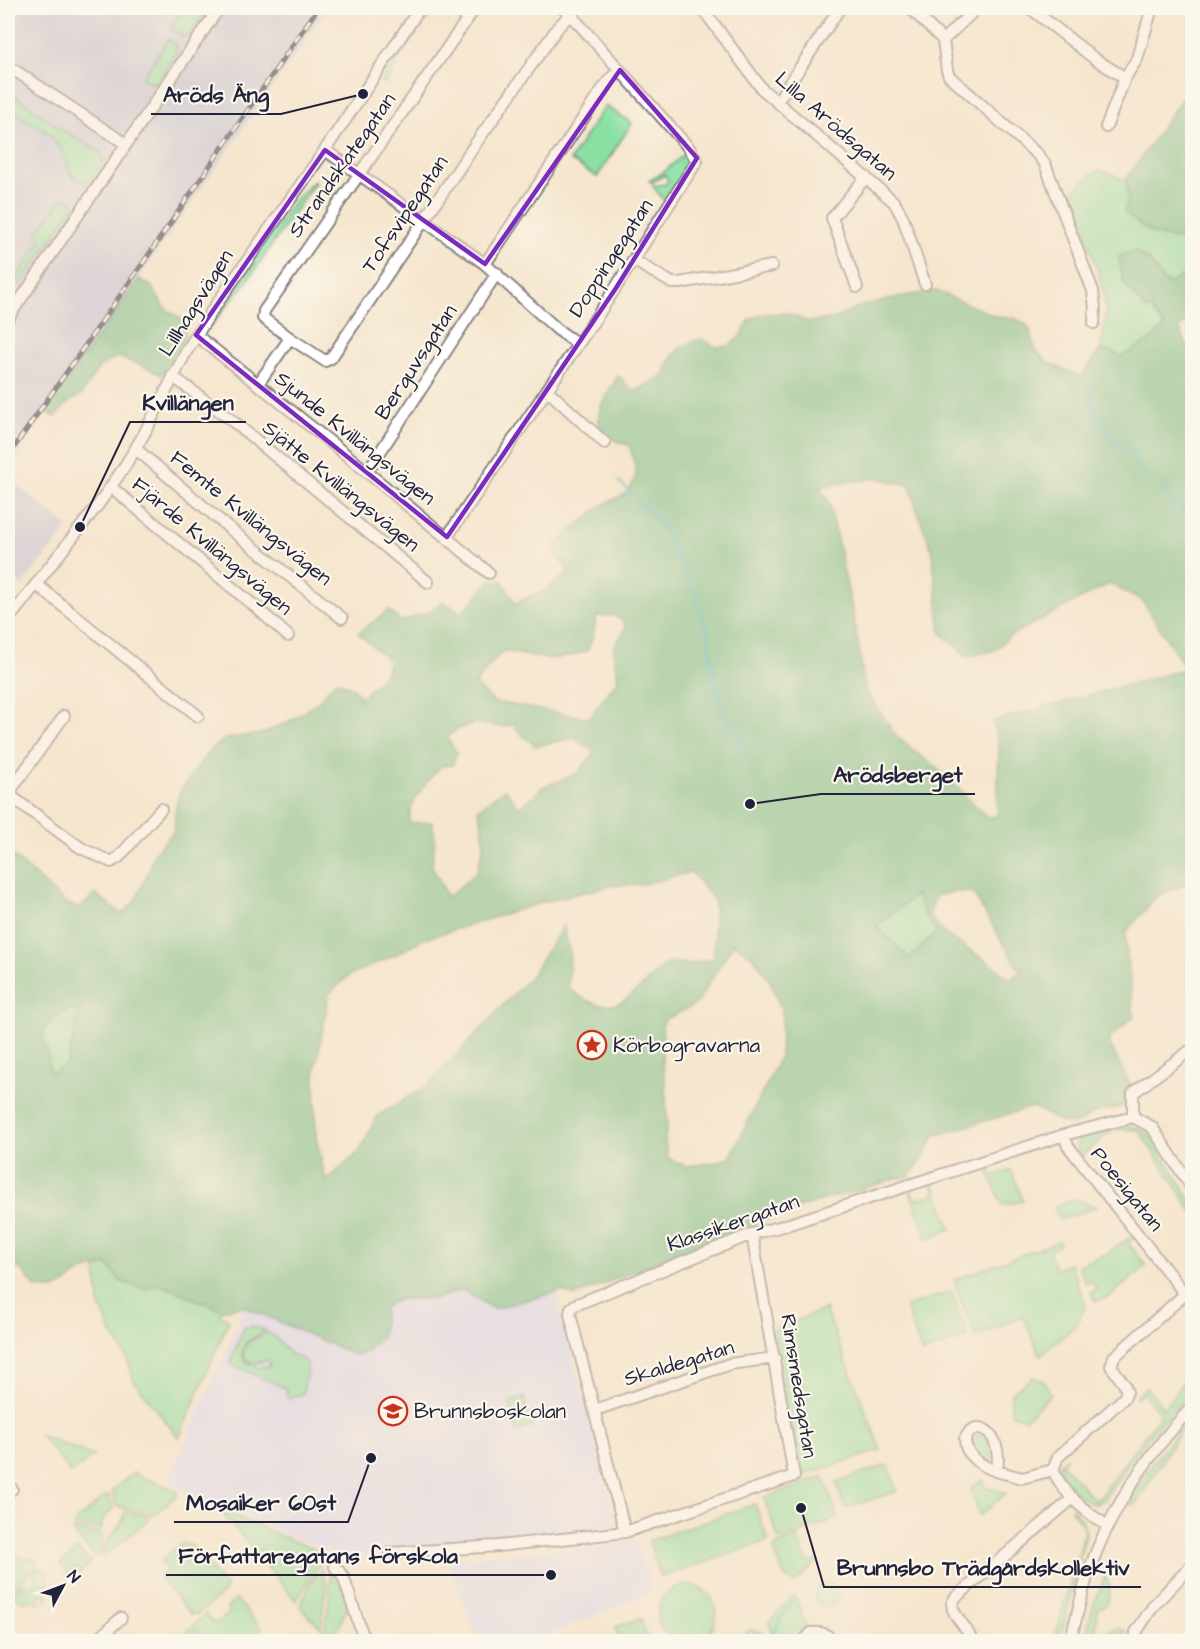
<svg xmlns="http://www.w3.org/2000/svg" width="1200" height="1649" font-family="'Architects Daughter',sans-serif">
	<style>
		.built { fill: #d8d7f8 }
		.industrial { fill: #bfc2dd }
		.green { fill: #8ae0a3; stroke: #56816f; stroke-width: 1.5 }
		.forest { fill: #6fbe89; stroke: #487062; stroke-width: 1.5; fill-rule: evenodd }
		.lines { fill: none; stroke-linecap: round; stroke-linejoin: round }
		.stream { stroke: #48b6c3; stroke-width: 3 }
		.minor-casing { stroke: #8c8484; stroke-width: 14 }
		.minor { stroke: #fff; stroke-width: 10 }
		.rail-casing { stroke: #22223b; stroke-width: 5 }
		.rail { stroke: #fbf7ec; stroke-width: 3; stroke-dasharray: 9; stroke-linecap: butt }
		.marked { fill: none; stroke: #7b2cbf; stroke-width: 4.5; stroke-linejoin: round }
		.labels { text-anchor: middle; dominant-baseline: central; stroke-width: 4.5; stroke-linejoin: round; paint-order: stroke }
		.street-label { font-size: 21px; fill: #22223b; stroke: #fbf7ec }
		.poi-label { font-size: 21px; fill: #22223b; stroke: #fbf7ec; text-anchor: start }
		.leader { fill: none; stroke: #22223b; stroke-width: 2 }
		.callout-dot { fill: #22223b; stroke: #fbf7ec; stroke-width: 2 }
		.callout-label { font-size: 22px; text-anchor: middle; font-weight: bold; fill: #22223b; stroke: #fbf7ec; stroke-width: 4.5; stroke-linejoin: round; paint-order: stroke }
	</style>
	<rect width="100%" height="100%" fill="#fbf7ec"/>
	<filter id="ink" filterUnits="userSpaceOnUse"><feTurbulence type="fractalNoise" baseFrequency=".0167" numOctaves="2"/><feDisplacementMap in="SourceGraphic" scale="12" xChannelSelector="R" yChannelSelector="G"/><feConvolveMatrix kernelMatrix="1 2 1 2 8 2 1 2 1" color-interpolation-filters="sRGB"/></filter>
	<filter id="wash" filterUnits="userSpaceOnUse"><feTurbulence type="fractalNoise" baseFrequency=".008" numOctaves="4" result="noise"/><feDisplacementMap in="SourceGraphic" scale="24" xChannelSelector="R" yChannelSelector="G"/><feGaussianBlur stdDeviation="1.35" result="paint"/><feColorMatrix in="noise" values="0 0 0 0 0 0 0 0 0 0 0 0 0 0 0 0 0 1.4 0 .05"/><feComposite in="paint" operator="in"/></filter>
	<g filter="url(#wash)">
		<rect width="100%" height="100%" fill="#f5e6ce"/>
		<path class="built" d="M464 1290 493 1309 556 1293 616 1525 381 1555H345L317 1547 172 1486 169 1478 174 1467 237 1327 243 1306 355 1355 384 1307 399 1299H434Z
			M634 1538 654 1591 534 1641H516L474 1631 447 1559 607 1545Z"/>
		<path class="industrial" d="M8 8H328L31 431 8 473Z
			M8 478 69 527 22 586 8 574Z"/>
		<path class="green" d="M184 8H208L190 34 184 37 170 28Z
			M427 8H435C419 31 397 54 389 81L384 83 381 82 395 55Z
			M168 40 176 45 177 51 159 79 152 84 142 78Z
			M8 91 64 131 100 152 104 160C97 174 89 186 73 178L60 148 49 134 8 108Z
			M605 106 632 123 597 177 570 160Z
			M684 154 691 161 665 202 653 186 666 184 668 180 665 175 651 183 649 181 664 172Z
			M1100 170 1126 180 1128 199 1181 239 1188 247 1192 260 1186 273 1171 284 1162 280 1151 263 1136 251 1151 309 1165 327 1146 343 1122 357 1101 349 1106 311 1103 288 1073 192 1090 175Z
			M314 181 315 182 245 284 211 326 266 241 295 200Z
			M67 198 75 205 21 283 16 279 42 240 37 233 62 199Z
			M916 895 926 918 937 932 909 958 876 926Z
			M71 1010H80L67 1064 54 1073 49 1070 48 1053 42 1032C50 1022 56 1012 71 1010Z
			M1125 1125 1142 1129 1151 1137 1192 1202V1211L1139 1130 1114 1129 1082 1156 1077 1153 1076 1146 1080 1138Z
			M989 1167 993 1175 1011 1170 1023 1201 1002 1205 987 1169Z
			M932 1184H934L951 1229 927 1238 910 1192 912 1191 915 1200 935 1193Z
			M1075 1199 1096 1207 1060 1220 1054 1207Z
			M1133 1235 1135 1237 1128 1243 1146 1266 1109 1297 1095 1301 1091 1292 1097 1289 1092 1281 1086 1284 1078 1266 1106 1254Z
			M1059 1241 1060 1245 1049 1251 1055 1269 1070 1264 1086 1306 1076 1325 1040 1355 1023 1316 975 1337 954 1280Z
			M108 1264 120 1281 145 1289 159 1284 222 1310 220 1314 229 1320 179 1438 134 1381 127 1357 112 1334 99 1303 96 1268Z
			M952 1291 968 1337 922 1353 906 1307Z
			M825 1309 881 1450 805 1475 798 1472 773 1330Z
			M251 1326 266 1330 245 1343 242 1354 245 1361 258 1368 269 1366 270 1363 266 1360C253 1368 237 1358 246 1345 250 1339 262 1337 268 1332L278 1340 289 1353 306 1361 308 1371C303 1379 306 1387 302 1394L293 1396 289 1399 286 1396 287 1391 285 1388 232 1365 231 1360 243 1330 246 1327Z
			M1192 1369V1391L1148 1438 1104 1499 1097 1504C1084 1505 1058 1477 1059 1464L1067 1457 1061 1463 1096 1501 1161 1414 1143 1393 1137 1398 1135 1397 1146 1387 1164 1408Z
			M1033 1377 1045 1382 1051 1394 1025 1419 1011 1414V1393Z
			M524 1398 532 1427 517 1431 509 1402Z
			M1186 1422 1136 1504 1131 1505C1133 1484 1171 1439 1186 1422Z
			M976 1434 986 1437 990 1444 992 1461 990 1464C980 1459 973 1453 970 1442Z
			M40 1435 93 1456 71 1473Z
			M888 1465 897 1491 845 1508 836 1482Z
			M133 1473 177 1491 178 1495 153 1515 116 1506 112 1491Z
			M823 1476 838 1518 779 1540 764 1498Z
			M984 1480V1487L1006 1493 982 1514 979 1515 971 1488 973 1485Z
			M106 1496H109L113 1508 102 1521V1530L74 1526 76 1521Z
			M755 1504 768 1541 661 1577 649 1541Z
			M1072 1508 1082 1519 1086 1534 1060 1641H1054L1084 1533 1083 1525 1071 1510Z
			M219 1509 324 1554 322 1561 307 1582 296 1601Z
			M125 1511 146 1516 149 1519 104 1557C103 1535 124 1531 125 1511Z
			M74 1529 101 1534 103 1543 100 1555 94 1556 74 1533Z
			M797 1536 807 1562 817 1561 795 1583 784 1576 774 1549 777 1545Z
			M182 1543 192 1546 226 1587 225 1592 197 1615 191 1614 159 1577 168 1570 160 1561Z
			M78 1549 91 1563 72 1579 60 1564Z
			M9 1556 35 1559 38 1567 9 1592 8 1558Z
			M40 1568 48 1572 47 1600 45 1595H39V1600L42 1602 35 1603 31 1600 24 1602 11 1594 23 1583 31 1585 35 1583 36 1579 34 1573Z
			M322 1569 326 1585 321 1628 300 1606 310 1582Z
			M330 1574 341 1583 348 1606 337 1631 331 1636 324 1632 329 1602Z
			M1105 1577C1112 1585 1110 1599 1104 1607L1097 1608 1096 1634 1118 1628 1128 1632 1109 1641H1084L1093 1606Z
			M815 1595a12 12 0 1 1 24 0a12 12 0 1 1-24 0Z
			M658 1614a29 29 0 1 1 58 0a29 29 0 1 1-58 0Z
			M792 1597 796 1598 807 1628 797 1641H775L769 1622Z
			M236 1599 261 1628 260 1637 256 1641H202L204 1639 196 1630 185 1639 189 1629 206 1614 215 1625 230 1612 227 1608Z
			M641 1619 648 1641H620L615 1627Z"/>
		<path class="forest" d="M1192 75V260C1182 227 1174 244 1152 233 1142 228 1133 219 1124 212L1128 199 1126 180 1189 88Z
			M1136 251C1141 256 1147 259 1151 263 1161 272 1155 278 1170 284L1186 273 1192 261V317L1179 328 1192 356V881L1157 896 1125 933 1134 1016 1108 1040 1130 1085 1128 1103C1117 1111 1109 1108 1097 1112 1090 1114 1084 1121 1076 1123 1060 1127 1046 1112 1033 1107L934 1136 926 1154 909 1177 896 1178C862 1191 826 1198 791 1210 719 1237 646 1266 575 1296L562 1291 493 1309 463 1290 434 1299H399L384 1307 382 1337 366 1352 355 1355 243 1306 222 1310 159 1284 145 1289 120 1281 107 1264C99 1267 87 1268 80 1273 57 1288 66 1291 36 1288L20 1268 8 1270V1012L10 1009 11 998 8 993V851L64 902 79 908 96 894 122 914 135 901 149 870 154 853 174 831 175 813 179 793 207 753 225 739 264 733 292 720 319 701 336 680 353 688 361 698 384 675 389 661 358 633 389 610 401 622 428 612 443 602 462 613 491 580H502L515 603 546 590 568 572 553 548C568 534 583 519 600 507 614 496 628 500 635 478 638 471 631 455 630 446 623 443 613 441 608 436 586 420 608 393 618 376L635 392 664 375C671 352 678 346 701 339L716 347 730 346 742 334 750 319 763 314 788 313 808 322 817 321 836 318 858 307 903 296 937 291 995 316 1014 318 1026 324 1031 332 1035 350 1049 363 1081 377 1101 349 1122 356 1146 343 1165 327 1151 309H1145L1123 281 1119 257 1124 254ZM876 478 910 485 918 514 932 550 941 633 967 656 993 651 1013 634 1109 584 1142 600 1186 669 993 721 999 745 997 816 987 817 945 775 897 737 866 692 854 619 833 519 829 501 819 487ZM612 615 622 620 626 628 613 648 618 680 589 718 494 702 475 684 497 657 505 651C539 658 555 664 588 650L594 633 596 617ZM475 723 503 727 514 725 522 735 536 746 574 738 595 752 577 774 543 787 520 808 505 789 478 809 482 824 484 843 477 872 448 897 432 866 435 838 432 822 410 823C406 803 428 781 441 766L452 765 457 753 447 738 455 730ZM691 872 714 900V958L690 964 668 962C658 971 630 999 620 1003 602 1011 581 999 568 987L570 952 563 926 531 976 427 1086 377 1116 359 1152 326 1181 316 1136 315 1073 329 994 350 975 397 954 421 940 543 902 610 886 643 884ZM953 892H972L1021 972 1010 979 990 963 946 935 929 915 936 896ZM916 895 926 918 937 932 909 958 876 926ZM734 943 755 959 770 981 782 1012 780 1056 730 1158 713 1163 685 1166 668 1158 665 1140 667 1123 666 1088 662 1061 663 1041 662 1026 664 1020 696 1004ZM71 1010H80L67 1064 54 1073 49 1070 48 1053 42 1032C50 1022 56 1012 71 1010Z
			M139 279 151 286 165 308 186 322C187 342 176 362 161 375L146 367 117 357 100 366 81 395 69 402 55 417 45 411Z"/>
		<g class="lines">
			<path class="stream" d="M1087 381 1098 422 1129 453 1148 481
				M619 481 662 525 688 577 707 629 718 696 746 754
				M1161 485 1172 501 1192 520
				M771 1631 776 1630 781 1618 793 1602
				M718 1634 725 1640 729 1642
				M738 1642 749 1631 762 1632"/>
		</g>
	</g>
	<g filter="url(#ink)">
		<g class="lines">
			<g class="minor-casing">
				<path id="minor" d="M702 8 762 89 894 202 903 218 925 284
					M910 8 943 40 947 70 949 76 1038 155 1045 164 1093 291 1095 308 1094 323
					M1030 8 1095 59 1125 78
					M943 40 977 8
					M8 66 126 144
					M777 102 840 8
					M1106 127 1125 78 1137 59 1152 8
					M325 150 485 264 558 330 578 344
					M633 260 672 283H680L772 266
					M485 264 598 96 610 79 620 70
					M857 287 832 218 866 177
					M8 318 219 8
					M196 335 349 457 489 573
					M290 338 263 318 264 311 475 8
					M172 376 229 418 428 582
					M258 384 290 338 325 361 331 358 476 143 559 26 577 8
					M547 390 605 443
					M136 449 229 528 342 618
					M367 472 497 273
					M111 487 258 609 288 636
					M447 537 598 315 697 161 689 148 570 14 562 8
					M36 584 198 716
					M8 620 98 505 123 469 144 434 186 352 211 312 325 150 420 8
					M8 794 81 848 111 862 119 857 161 809
					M8 794 64 716
					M1133 1117V1093L1192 1049
					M1064 1135 1068 1146 1185 1294
					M595 1410 730 1364 775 1358
					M976 1428C996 1427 1001 1456 996 1471 982 1466 965 1457 965 1439L970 1431Z
					M1053 1470 1058 1457 1124 1398 1127 1392 1124 1384 1111 1366 1114 1357 1192 1288
					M996 1471 1022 1478 1053 1470C1063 1493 1086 1513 1108 1526
					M8 1492 12 1489
					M625 1532 570 1314 571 1308 575 1305 752 1234 783 1226 1064 1135 1133 1117 1152 1127 1192 1188
					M390 1553 498 1546 625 1532 794 1476 752 1234
					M335 1567 343 1576 365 1642
					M95 1642 121 1618
					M803 1642 811 1633C820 1632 828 1633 833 1642
					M972 1642C969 1627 953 1619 952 1604L955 1598 1073 1498
					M1068 1642 1072 1634C1078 1613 1082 1591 1089 1571 1111 1508 1147 1455 1192 1407
					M1137 1642 1136 1632 1154 1605 1192 1565"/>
			</g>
			<use href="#minor" class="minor"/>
			<g class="rail-casing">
				<path id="rail" d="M8 456 154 247 318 8"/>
			</g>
			<use href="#rail" class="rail"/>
		</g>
	</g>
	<path d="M0 0H1200V1649H0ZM620 70 697 158 616 288 447 537 196 335 325 150 485 264Z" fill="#f5e6ce" fill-opacity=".55" fill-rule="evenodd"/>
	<path class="marked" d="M620 70 697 158 616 288 447 537 196 335 325 150 485 264Z"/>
	<defs>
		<g id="sight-ring" transform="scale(1.5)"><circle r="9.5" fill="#fbf7ec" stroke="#c8321e" stroke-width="1.5"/><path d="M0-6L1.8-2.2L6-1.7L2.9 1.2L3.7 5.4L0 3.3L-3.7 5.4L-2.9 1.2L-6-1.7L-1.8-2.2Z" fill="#c8321e"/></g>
		<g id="school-ring" transform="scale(1.5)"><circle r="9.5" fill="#fbf7ec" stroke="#c8321e" stroke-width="1.5"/><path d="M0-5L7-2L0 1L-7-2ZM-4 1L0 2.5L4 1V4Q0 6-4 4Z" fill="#c8321e"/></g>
	</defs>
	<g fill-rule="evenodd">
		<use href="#sight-ring" x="592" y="1045"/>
		<use href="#school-ring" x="393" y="1411"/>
	</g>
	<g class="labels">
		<g class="street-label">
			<text transform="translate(836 126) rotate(41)">Lilla Arödsgatan</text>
			<text transform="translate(342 165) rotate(-55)">Strandskategatan</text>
			<text transform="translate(405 214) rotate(-56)">Tofsvipegatan</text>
			<text transform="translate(611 258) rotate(-57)">Doppingegatan</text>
			<text transform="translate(196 303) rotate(-58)">Lillhagsvägen</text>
			<text transform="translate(416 362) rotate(-57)">Berguvsgatan</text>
			<text transform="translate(355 438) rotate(39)">Sjunde Kvillängsvägen</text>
			<text transform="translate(341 486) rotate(39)">Sjätte Kvillängsvägen</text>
			<text transform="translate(251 518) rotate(39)">Femte Kvillängsvägen</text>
			<text transform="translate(212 546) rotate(40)">Fjärde Kvillängsvägen</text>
			<text transform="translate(1127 1189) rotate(51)">Poesigatan</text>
			<text transform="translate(733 1223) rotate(-19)">Klassikergatan</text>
			<text transform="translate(679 1363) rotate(-17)">Skaldegatan</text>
			<text transform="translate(799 1386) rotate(81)">Rimsmedsgatan</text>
		</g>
		<g class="poi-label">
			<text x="613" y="1045">Körbogravarna</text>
			<text x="414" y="1411">Brunnsboskolan</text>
		</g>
	</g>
	<path class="leader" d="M363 94L281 114H151M80 527L130 422H246M750 804L821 794H975M371 1458L348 1522H174M551 1575L470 1575H166M801 1508L824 1587H1141"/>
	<g class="callout-dot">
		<circle cx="363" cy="94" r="6"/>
		<circle cx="80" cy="527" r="6"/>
		<circle cx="750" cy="804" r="6"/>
		<circle cx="371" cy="1458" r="6"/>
		<circle cx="551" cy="1575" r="6"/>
		<circle cx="801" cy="1508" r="6"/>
	</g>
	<g class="callout-label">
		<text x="216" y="102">Aröds Äng</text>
		<text x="188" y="410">Kvillängen</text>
		<text x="898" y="782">Arödsberget</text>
		<text x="261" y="1510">Mosaiker 60st</text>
		<text x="318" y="1563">Författaregatans förskola</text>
		<text x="983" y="1575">Brunnsbo Trädgårdskollektiv</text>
	</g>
	<rect width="1200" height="1649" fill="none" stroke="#fbf7ec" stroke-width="30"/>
	<g transform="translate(63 1586) rotate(49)" stroke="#fbf7ec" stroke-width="4.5" paint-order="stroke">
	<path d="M0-4.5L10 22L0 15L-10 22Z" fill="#22223b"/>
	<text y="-9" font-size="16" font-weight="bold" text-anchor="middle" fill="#22223b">N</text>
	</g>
</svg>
